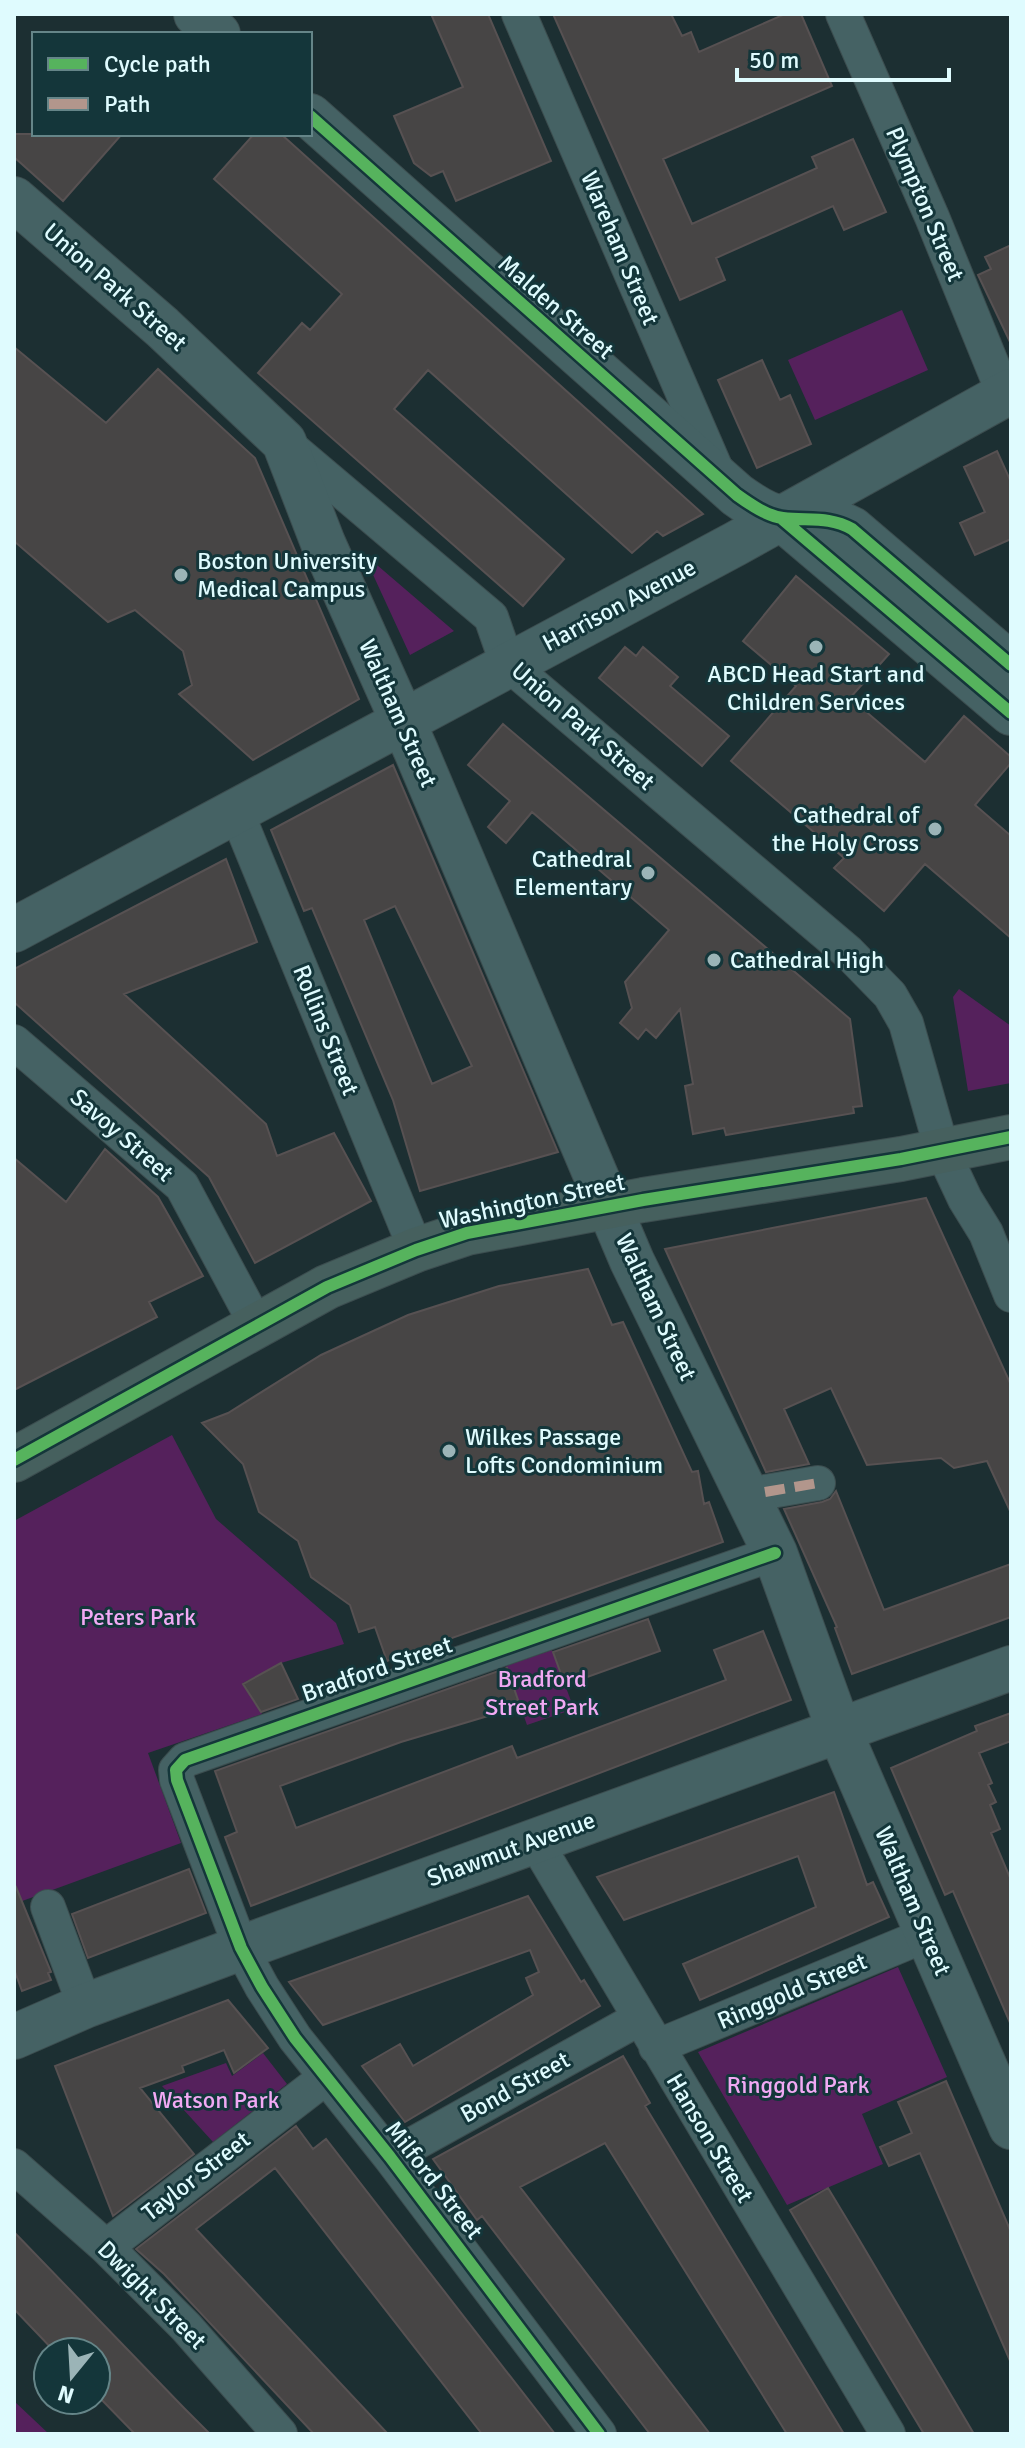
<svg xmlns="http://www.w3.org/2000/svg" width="1025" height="2448" font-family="Signika,sans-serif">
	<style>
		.green { fill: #55215c }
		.building { fill: #474545; stroke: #575152; stroke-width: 2; fill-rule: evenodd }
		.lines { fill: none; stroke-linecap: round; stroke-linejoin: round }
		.street-casing { stroke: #3c4d4f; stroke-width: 36 }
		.secondary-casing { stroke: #3c4d4f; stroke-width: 46 }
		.primary-casing { stroke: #3c4d4f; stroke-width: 46 }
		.street { stroke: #456264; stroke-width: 34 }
		.secondary { stroke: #456264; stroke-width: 44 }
		.primary { stroke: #46605e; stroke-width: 44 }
		.quiet { stroke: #b2968c; stroke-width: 10; stroke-dasharray: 20 10; stroke-linecap: butt }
		.cycleway-casing { stroke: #14363a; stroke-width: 17 }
		.cycleway { stroke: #56b35d; stroke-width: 12 }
		.poi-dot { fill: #9bb4b7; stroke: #14363a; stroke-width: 3 }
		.labels { text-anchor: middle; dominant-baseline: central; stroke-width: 6; stroke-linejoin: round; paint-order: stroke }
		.street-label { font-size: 24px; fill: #dffbfe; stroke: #14363a }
		.poi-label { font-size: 24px; fill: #dffbfe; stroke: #14363a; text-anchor: start }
		.park-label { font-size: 24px; fill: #f1a9f4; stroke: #14363a }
	</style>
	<rect width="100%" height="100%" fill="#1c2f32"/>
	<path class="green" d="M902 310 928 370 815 420 788 360Z
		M363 553 454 631 410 655Z
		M959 989 1011 1026V1083L968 1091 953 997Z
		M172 1435 216 1519 336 1623 344 1644 281 1663 243 1683 262 1714 148 1753 181 1843 14 1904V1521Z
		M552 1650 574 1709 527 1725 506 1666Z
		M898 1967 947 2077 862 2114 883 2164 787 2205 698 2052Z
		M263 2053 287 2084 213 2142 162 2086 226 2063 232 2076Z
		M14 2401 49 2434H14Z"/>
	<path class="building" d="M431 14H488L551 161 456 201 443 171 431 176 414 163 394 116 463 87Z
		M553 14H671L682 36 691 32 699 52 785 14H801L832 86 663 159 692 224 817 168 812 157 853 139 886 212 844 230 833 206 716 258 725 280 680 300Z
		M14 134H122L63 201 14 157Z
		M254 134H281L703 514 663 536 657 531 632 553 428 370 394 409 564 559 523 606 258 373 302 323 310 330 342 294 214 179Z
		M1011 245V344L978 275 991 269 985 257Z
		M14 347 106 423 158 369 255 458 359 699 253 760 179 694 192 685 183 651 135 610 108 622 14 541Z
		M762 360 780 400 790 395 811 444 757 468 718 380Z
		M997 451 1011 482V539L975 555 960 523 985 512 964 467Z
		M796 576 889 654 850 698 925 762 964 716 1011 757V763L975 805 1011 836V938L925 864 884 911 834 868 844 858 731 761 796 686 743 641Z
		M625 647 636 656 643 647 678 677 670 686 729 736 702 766 599 678Z
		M503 724 850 1019 862 1106 853 1107 854 1113 726 1135 724 1128 693 1134 685 1086 693 1084 680 1009 656 1038 646 1029 638 1039 620 1023 632 1008 625 982 669 930 532 812 506 843 488 827 510 801 468 765Z
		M393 765 558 1152 420 1191 393 1100 312 908 304 911 271 830ZM395 906 472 1066 432 1084 364 920Z
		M226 859 257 942 124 994 266 1124 277 1156 334 1133 371 1201 255 1263 209 1177 14 1002V969Z
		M105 1149 158 1197 203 1276 149 1302 157 1317 14 1390V1158L66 1202Z
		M926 1198 1011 1385V1513L987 1461 954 1468 941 1458 867 1465 831 1388 784 1409 809 1464 766 1472 665 1249Z
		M588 1269 612 1325 623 1322 692 1472 698 1471 704 1504 709 1502 723 1542 387 1661 375 1627 359 1632 350 1605 311 1577 298 1541 259 1512 243 1464 202 1423 228 1413 321 1355 408 1315 499 1286Z
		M836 1491 884 1610 1011 1564V1617L852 1674 835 1628 837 1627 784 1509 822 1502 830 1499Z
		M648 1619 660 1651 565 1685 553 1652Z
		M763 1631 791 1700 251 1906 225 1837 237 1832 215 1771 507 1668 518 1700 497 1708 498 1713 401 1742 280 1786 296 1828 512 1746 517 1758 726 1680 714 1650Z
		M281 1663 298 1699 261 1712 243 1684Z
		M1011 1713V1741L979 1753 992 1783 988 1785 996 1802 990 1805 1000 1829 991 1833 1011 1880V2025L953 1891 945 1895 891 1768 977 1731 975 1726Z
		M834 1792 867 1885 873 1882 889 1917 700 2000 683 1964 816 1907 798 1856 624 1920 597 1877Z
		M189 1869 206 1913 88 1958 72 1914Z
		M16 1887 51 1972 48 1973 51 1980 22 1991 14 1969V1888Z
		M528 1896 581 1982 584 1980 600 2006 405 2122 362 2066 400 2044 413 2066 533 1995 526 1978 539 1972 530 1950 323 2025 289 1982Z
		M228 2000 268 2048 234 2073 224 2050 182 2066 184 2072 140 2088 194 2154 113 2216 55 2066Z
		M623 2056 650 2103 645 2106 844 2434H787L605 2143 520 2187 710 2434H650L482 2216 477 2220 433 2159Z
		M946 2081 1011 2232V2363L920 2153 889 2166 880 2147 912 2133 898 2102Z
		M296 2126 313 2149 326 2139 555 2434H482L275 2168 196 2229 388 2434H314L164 2274 136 2249Z
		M828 2188 857 2236 974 2434H924L819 2259 790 2210Z
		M14 2232 184 2408 210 2434H135L96 2394V2352H55L14 2309Z"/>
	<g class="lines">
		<g class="street-casing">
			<path id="street" d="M519 14 718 474
				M843 14 932 217 1004 394
				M284 442 491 617 507 663 848 952 890 995 906 1023 942 1150 965 1199 986 1233 1011 1295
				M236 811 416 1250
				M14 1042 182 1186 257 1326
				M765 1492 818 1483
				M535 1841 888 2434
				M48 1907 85 2006
				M656 2047 928 1934
				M390 2157 640 2018
				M14 2166 106 2247 186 2327 280 2434
				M106 2247 325 2078
				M599 2434 390 2157 295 2038 262 1987 241 1948 177 1780 176 1770 185 1760 775 1553"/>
		</g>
		<g class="secondary-casing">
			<path id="secondary" d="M196 14 218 34
				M310 116 737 495C751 505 767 516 783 518 808 521 829 516 852 529L1011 665
				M14 199 162 327 284 442 323 543 416 751 632 1261 775 1553 839 1730 1011 2127
				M781 518 1011 713
				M14 930 735 544 1011 391
				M14 2037 85 2006 241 1948 1011 1668"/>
		</g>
		<g class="primary-casing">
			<path id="primary" d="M14 1460 327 1287 416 1250 467 1233 643 1200 901 1159 1011 1137"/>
		</g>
		<use href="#street" class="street"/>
		<use href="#secondary" class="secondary"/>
		<use href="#primary" class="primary"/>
		<path class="quiet" d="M765 1492 818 1483"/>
		<g class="cycleway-casing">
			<path id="cycleway" d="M310 116 737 495C751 505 767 516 783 518 808 521 829 516 852 529L1011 665
				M781 518 1011 713
				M14 1460 327 1287 416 1250 467 1233 643 1200 901 1159 1011 1137
				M599 2434 390 2157 295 2038 262 1987 241 1948 177 1780 176 1770 185 1760 775 1553"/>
		</g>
		<use href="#cycleway" class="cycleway"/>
	</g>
	<g class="poi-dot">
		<circle cx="181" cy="575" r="8"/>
		<circle cx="816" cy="647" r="8"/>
		<circle cx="935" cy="829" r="8"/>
		<circle cx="648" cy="873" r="8"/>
		<circle cx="714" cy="960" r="8"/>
		<circle cx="449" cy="1451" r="8"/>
	</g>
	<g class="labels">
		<g class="street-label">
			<text transform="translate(925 204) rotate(67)">Plympton Street</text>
			<text transform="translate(620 248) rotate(67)">Wareham Street</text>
			<text transform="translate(115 287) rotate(41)">Union Park Street</text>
			<text transform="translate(556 307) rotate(41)">Malden Street</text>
			<text transform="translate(619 605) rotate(-28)">Harrison Avenue</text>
			<text transform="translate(398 713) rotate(66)">Waltham Street</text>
			<text transform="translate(583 726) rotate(41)">Union Park Street</text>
			<text transform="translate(326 1030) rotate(68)">Rollins Street</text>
			<text transform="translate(122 1135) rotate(41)">Savoy Street</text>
			<text transform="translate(532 1201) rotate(-12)">Washington Street</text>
			<text transform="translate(656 1307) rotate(65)">Waltham Street</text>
			<text transform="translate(377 1669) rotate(-19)">Bradford Street</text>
			<text transform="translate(511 1849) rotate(-20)">Shawmut Avenue</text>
			<text transform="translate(913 1901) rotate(67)">Waltham Street</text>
			<text transform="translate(792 1991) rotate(-23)">Ringgold Street</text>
			<text transform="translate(515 2087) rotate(-29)">Bond Street</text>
			<text transform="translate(710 2138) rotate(59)">Hanson Street</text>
			<text transform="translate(196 2176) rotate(-38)">Taylor Street</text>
			<text transform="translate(434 2180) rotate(52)">Milford Street</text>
			<text transform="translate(152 2295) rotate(45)">Dwight Street</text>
		</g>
		<g class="poi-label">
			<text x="197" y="561">Boston University<tspan x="197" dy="28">Medical Campus</tspan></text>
			<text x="816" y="674" text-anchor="middle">ABCD Head Start and<tspan x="816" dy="28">Children Services</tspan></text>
			<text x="919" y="815" text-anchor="end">Cathedral of<tspan x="919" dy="28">the Holy Cross</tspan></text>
			<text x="632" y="859" text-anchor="end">Cathedral<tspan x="632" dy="28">Elementary</tspan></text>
			<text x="730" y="960">Cathedral High</text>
			<text x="465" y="1437">Wilkes Passage<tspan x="465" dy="28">Lofts Condominium</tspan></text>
		</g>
		<g class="park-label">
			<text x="138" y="1617">Peters Park</text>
			<text x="542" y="1679">Bradford<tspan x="542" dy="28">Street Park</tspan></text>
			<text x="798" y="2085">Ringgold Park</text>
			<text x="216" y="2100">Watson Park</text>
		</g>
	</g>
	<rect width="1025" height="2448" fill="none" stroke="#dffbfe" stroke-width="32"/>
	<rect x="32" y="32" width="280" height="104" fill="#14363a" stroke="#658588" stroke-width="2"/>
	<rect x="48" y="58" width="40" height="12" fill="#56b35d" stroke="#658588" stroke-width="2"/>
	<text x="104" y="72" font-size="24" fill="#dffbfe">Cycle path</text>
	<rect x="48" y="98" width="40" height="12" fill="#b2968c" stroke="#658588" stroke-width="2"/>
	<text x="104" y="112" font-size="24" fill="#dffbfe">Path</text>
	<g transform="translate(72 2376) rotate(198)"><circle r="38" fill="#14363a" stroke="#658588" stroke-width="2"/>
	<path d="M0-6L14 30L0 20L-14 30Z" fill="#9bb4b7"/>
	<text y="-12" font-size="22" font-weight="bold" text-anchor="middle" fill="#dffbfe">N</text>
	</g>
	<path d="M737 68v12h212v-12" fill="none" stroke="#dffbfe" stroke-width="4"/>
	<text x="749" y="68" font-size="24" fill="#dffbfe" stroke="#14363a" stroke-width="6" paint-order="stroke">50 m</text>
</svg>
